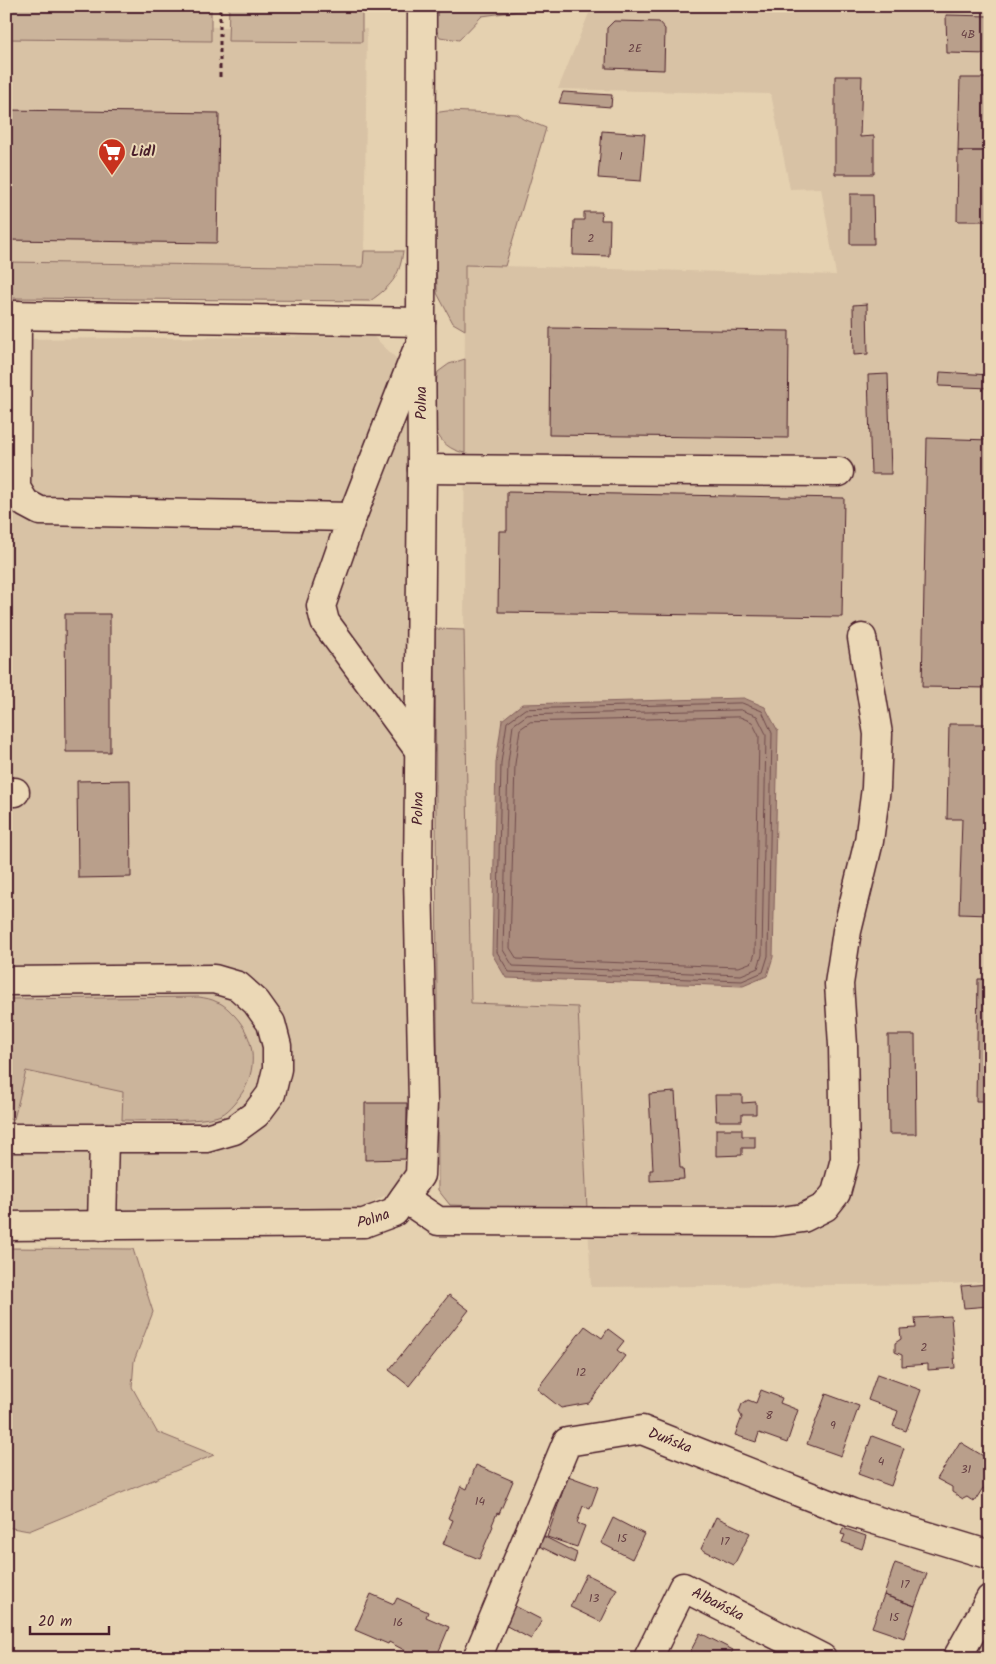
<svg xmlns="http://www.w3.org/2000/svg" width="996" height="1664" font-family="Kalam,sans-serif">
	<style>
		.built { fill: #d8c2a5 }
		.green { fill: #cbb49b; stroke: #8a6a63 }
		.water { fill: #aa8c7d; stroke: #84605c }
		.lines { fill: none; stroke-linecap: round; stroke-linejoin: round }
		.shore { stroke: #704b4c; stroke-width: 1 }
		.building { fill: #b99f8b; stroke: #4a1f2b }
		.minor-casing { stroke: #4a1f2b; stroke-width: 31 }
		.path { stroke: #4a1f2b; stroke-width: 3; stroke-dasharray: 4 4; stroke-linecap: butt }
		.minor { stroke: #ebd8b6; stroke-width: 28 }
		.labels { text-anchor: middle; dominant-baseline: central; stroke-width: 4; stroke-linejoin: round; paint-order: stroke }
		.number-label { font-size: 12px; fill: #663f43 }
		.poi-label { font-size: 15px; font-weight: bold; fill: #4a1f2b; stroke: #ebd8b6; text-anchor: start }
		.street-label { font-size: 15px; fill: #4a1f2b; stroke: #ebd8b6 }
	</style>
	<rect width="100%" height="100%" fill="#e5d1b0"/>
	<filter id="ink" filterUnits="userSpaceOnUse"><feTurbulence type="fractalNoise" baseFrequency=".02" numOctaves="2"/><feDisplacementMap in="SourceGraphic" scale="10" xChannelSelector="R" yChannelSelector="G"/><feConvolveMatrix kernelMatrix="1 2 1 2 8 2 1 2 1" color-interpolation-filters="sRGB"/></filter>
	<g filter="url(#ink)">
		<path class="built" d="M592 6H990V1281L951 1284 591 1287 578 1008 471 1003 464 681 465 265 836 275 821 188 790 189 771 94 558 89Z
			M6 24 367 29 364 267 6 262Z
			M373 336 396 358 410 402 404 752 410 767 407 1166 389 1193 363 1208 6 1211V339Z"/>
		<path class="green" d="M6 6H211V41L6 39Z
			M229 6H362V42L228 41Z
			M437 6H543L541 8 482 16 459 40 440 37 435 28Z
			M447 111 517 114 524 119 546 128 505 266 465 265V330L453 323 437 293 433 113Z
			M364 251H403C400 277 390 287 370 301L6 298V262L363 267Z
			M465 359V453C452 451 439 442 436 429 433 417 435 384 438 372L449 364Z
			M435 629 464 630 471 1003 578 1007 587 1209 450 1205 438 1190Z
			M199 997C205 998 212 999 217 1002 224 1004 230 1011 235 1016 254 1037 258 1065 244 1090 238 1099 231 1110 221 1115 202 1123 145 1120 122 1120L123 1092 26 1071 14 1119H6V999Z
			M6 1248 133 1249 153 1312 134 1361 132 1387 157 1432 214 1455 29 1531 6 1527Z"/>
		<path class="water" d="M744 698 765 707 778 731 773 957 767 976 743 986 506 978 492 954 496 762 502 720 522 704Z"/>
		<g class="lines">
			<path class="shore" d="M742 703 762 711 772 733 768 956 763 972 742 981 509 972 497 952 501 763 507 722 525 709Z
				M741 710 757 716 766 734 762 955 758 968 741 975 513 966 503 950 508 763 513 725 527 715Z
				M740 717 752 722 759 736 755 953 752 962 739 967 517 959 510 948 515 764 520 729 530 722Z"/>
		</g>
		<path class="building" d="M946 15 990 16V54L947 53Z
			M614 21 659 22 665 29 664 70 606 68 607 28Z
			M835 76H862L860 137 874 136V174H835Z
			M960 78H990V151H958Z
			M563 92 612 95 611 107 559 103Z
			M6 110 219 113 217 243 6 240Z
			M602 131 645 134 641 181 598 178Z
			M958 151H990V221H957Z
			M850 194H873L874 244H850Z
			M584 212H602L601 220H610L609 256 573 255 574 220H584Z
			M867 304 868 354 854 355 853 305Z
			M550 328 789 331 788 438 549 435Z
			M940 372 990 375V388L939 386Z
			M888 374 891 474H871L868 375Z
			M927 438 990 440V688L922 687Z
			M507 492 844 498 842 617 498 612 499 531H507Z
			M65 614H110V752H66Z
			M949 724H990V915L959 914 962 819H947Z
			M6 726H9L10 780H6Z
			M130 780 131 877 78 878 77 781Z
			M978 979H990V1101H976Z
			M888 1035H915L916 1134H889Z
			M675 1092 680 1168H683L684 1179 650 1181V1170H653L649 1094Z
			M715 1095H742V1103L756 1102V1114H742V1121H716Z
			M365 1103H407V1159L365 1160Z
			M716 1129H742V1136H755V1148H742V1155L716 1156Z
			M990 1284V1306L964 1308 961 1286Z
			M449 1295 469 1310 409 1386 389 1370Z
			M951 1316 955 1368 928 1370V1364L902 1366V1355L895 1352V1343L901 1339 900 1329 916 1328 915 1318Z
			M585 1326 602 1338 608 1329 624 1341 617 1350 625 1356 589 1403 561 1408 537 1389Z
			M877 1374 921 1390 906 1431 893 1426 898 1411 868 1400Z
			M761 1390 782 1398 780 1403 798 1410 787 1443 759 1433 756 1442 735 1435 742 1417 739 1412 742 1404 748 1400 756 1403Z
			M826 1394 859 1406 841 1456 807 1444Z
			M872 1436 904 1448 891 1486 858 1474Z
			M960 1442 990 1460V1492L983 1488 974 1502 967 1497 963 1499 952 1492V1487L937 1479Z
			M476 1465 513 1481 499 1514 497 1513 492 1525 493 1526 479 1559 443 1544 453 1520 448 1518 461 1486 467 1489Z
			M568 1476 598 1487 590 1509 583 1506 577 1523 585 1526 577 1547 547 1537Z
			M716 1517 750 1533 734 1565 701 1549Z
			M613 1518 644 1534 632 1559 601 1543Z
			M843 1528 866 1536 862 1549 842 1542 845 1535 841 1534Z
			M541 1535 577 1553 574 1563 537 1545Z
			M895 1563 927 1574 915 1606 884 1595Z
			M586 1574 617 1589 601 1622 570 1607Z
			M371 1594 394 1604 397 1598 428 1612 426 1617 449 1627 436 1658H419L389 1642 388 1644 355 1630Z
			M884 1595 915 1606 904 1638 872 1627Z
			M513 1605 542 1620 531 1639 503 1624Z
			M700 1633 733 1650 729 1658H687Z"/>
		<g class="lines">
			<g class="minor-casing">
				<g id="minor">
					<path d="M6 315 421 322"/>
					<path d="M17 315 16 488 25 503 40 511 352 517 321 606 325 622 419 750"/>
					<path d="M422 469 839 472"/>
					<path d="M352 517 416 353"/>
					<path d="M6 792H15"/>
					<path d="M6 981 214 979 238 986 256 1002 271 1023 277 1046V1069L271 1094 256 1114 234 1130 206 1138H6"/>
					<path d="M404 1198 438 1221 774 1222 803 1218 825 1207 836 1193 845 1159 843 1045 839 984 847 931 869 841 876 788 878 734 862 638"/>
					<path id="s1" d="M6 1226 364 1223 394 1212 420 1175 423 1102 418 877 422 469 421 322 422 6"/>
					<path d="M102 1226 104 1138"/>
					<path id="s2" d="M477 1658 567 1442 642 1430 852 1513 990 1555"/>
					<path id="s3" d="M648 1658 683 1587 822 1658"/>
					<path d="M957 1658 990 1599"/>
				</g>
			</g>
			<path class="path" d="M220 77V6"/>
			<use href="#minor" class="minor"/>
		</g>
	</g>
	<defs>
		<g id="supermarket-pin" transform="scale(1.4375)"><path d="M0 17L-7.5 6A9.5 9.5 0 1 1 7.5 6Z" fill="#c8321e" stroke="#ebd8b6"/><path d="M-6-5.5h2.5l.6 2H6L4.5 2H-2.5L-4.4-4H-6ZM-1.5 3.2a1.3 1.3 0 1 0 .1 0ZM3 3.2a1.3 1.3 0 1 0 .1 0Z" fill="#fff"/></g>
	</defs>
	<g fill-rule="evenodd">
		<use href="#supermarket-pin" x="112" y="152"/>
	</g>
	<g class="labels">
		<g class="number-label">
			<text x="968" y="34">4B</text>
			<text x="635" y="48">2E</text>
			<text x="621" y="156">1</text>
			<text x="591" y="238">2</text>
			<text x="924" y="1347">2</text>
			<text x="581" y="1372">12</text>
			<text x="769" y="1415">8</text>
			<text x="833" y="1425">9</text>
			<text x="881" y="1461">4</text>
			<text x="966" y="1469">31</text>
			<text x="480" y="1501">14</text>
			<text x="622" y="1538">15</text>
			<text x="725" y="1541">17</text>
			<text x="905" y="1584">17</text>
			<text x="594" y="1598">13</text>
			<text x="894" y="1617">15</text>
			<text x="398" y="1622">16</text>
		</g>
		<g class="poi-label">
			<text x="131" y="152">Lidl</text>
		</g>
		<g class="street-label">
			<text transform="translate(422 403) rotate(-90)">Polna</text>
			<text stroke="none"><textPath href="#s1" startOffset="802">Polna</textPath></text>
			<text stroke="none"><textPath href="#s1" startOffset="368">Polna</textPath></text>
			<text stroke="none"><textPath href="#s2" startOffset="340">Duńska</textPath></text>
			<text stroke="none"><textPath href="#s3" startOffset="118">Albańska</textPath></text>
		</g>
	</g>
	<rect width="996" height="1664" fill="none" stroke="#ebd8b6" stroke-width="25"/>
	<rect x="12" y="12" width="971" height="1639" fill="none" stroke="#4a1f2b" stroke-width="2" filter="url(#ink)"/>
	<path d="M30 1626v8h79v-8" fill="none" stroke="#4a1f2b" stroke-width="2.5"/>
	<text x="38" y="1626" font-size="15" fill="#4a1f2b" stroke="#ebd8b6" stroke-width="4" paint-order="stroke">20 m</text>
</svg>
